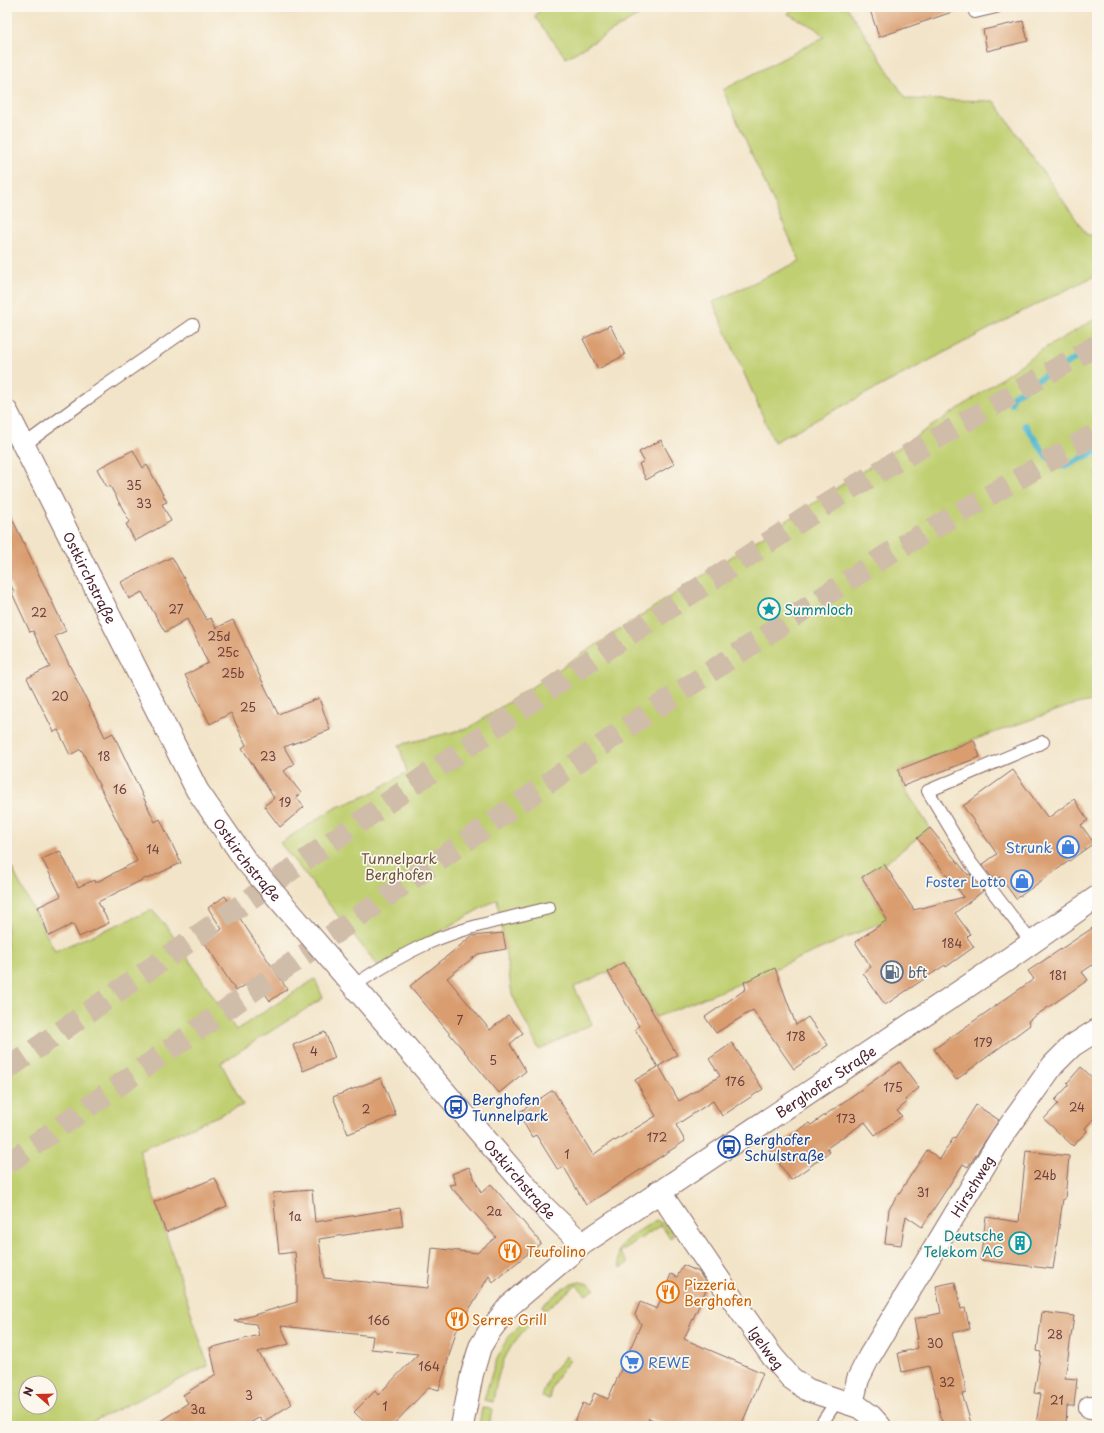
<svg xmlns="http://www.w3.org/2000/svg" width="1104" height="1433" font-family="'Playpen Sans',sans-serif">
	<style>
		.green { fill: #c0cf71; stroke: #85774e; fill-rule: evenodd }
		.lines { fill: none; stroke-linecap: round; stroke-linejoin: round }
		.stream { stroke: #52b8d0; stroke-width: 6 }
		.building { fill: #d99d70 }
		.highway-tunnel { stroke: #d0bda9; stroke-width: 22; stroke-dasharray: 22 11; stroke-linecap: butt }
		.lane-casing { stroke: #856462; stroke-width: 14 }
		.street-casing { stroke: #856462; stroke-width: 24 }
		.secondary-casing { stroke: #856462; stroke-width: 24 }
		.lane { stroke: #fff; stroke-width: 12 }
		.street { stroke: #fff; stroke-width: 22 }
		.secondary { stroke: #fff; stroke-width: 22 }
		.labels { text-anchor: middle; dominant-baseline: central; stroke-width: 3.5; stroke-linejoin: round; paint-order: stroke }
		.number-label { font-size: 12px; fill: #6e3e3c }
		.street-label { font-size: 14px; fill: #4a1f2b; stroke: #fbf7ec }
		.culture-label { font-size: 14px; fill: #0d838f; stroke: #fbf7ec; text-anchor: start }
		.shop-label { font-size: 14px; fill: #366cbe; stroke: #fbf7ec; text-anchor: end }
		.park-label { font-size: 14px; fill: #6d5440; stroke: #fbf7ec }
		.service-label { font-size: 14px; fill: #4e5e75; stroke: #fbf7ec; text-anchor: start }
		.transit-label { font-size: 14px; fill: #164399; stroke: #fbf7ec; text-anchor: start }
		.food-label { font-size: 14px; fill: #c56008; stroke: #fbf7ec; text-anchor: start }
	</style>
	<rect width="100%" height="100%" fill="#fbf7ec"/>
	<filter id="ink" filterUnits="userSpaceOnUse"><feTurbulence type="fractalNoise" baseFrequency=".025" numOctaves="2"/><feDisplacementMap in="SourceGraphic" scale="8" xChannelSelector="R" yChannelSelector="G"/><feConvolveMatrix kernelMatrix="1 2 1 2 8 2 1 2 1" color-interpolation-filters="sRGB"/></filter>
	<filter id="wash" filterUnits="userSpaceOnUse"><feTurbulence type="fractalNoise" baseFrequency=".012" numOctaves="4" result="noise"/><feDisplacementMap in="SourceGraphic" scale="16" xChannelSelector="R" yChannelSelector="G"/><feGaussianBlur stdDeviation="0.9" result="paint"/><feColorMatrix in="noise" values="0 0 0 0 0 0 0 0 0 0 0 0 0 0 0 0 0 1.4 0 .05"/><feComposite in="paint" operator="in"/></filter>
	<g filter="url(#wash)">
		<rect width="100%" height="100%" fill="#f2e4c8"/>
		<path class="green" d="M542 7H653L566 58 535 17Z
			M793 7H847L906 99 994 101 1087 235H1097V275L1029 308 774 442 713 302 800 261 723 90 824 37 815 28 788 14Z
			M1097 318V700L1072 705 976 739 898 770 903 786 930 828 884 864 862 877 887 920 744 982 656 1017 624 962 608 972 574 987 592 1024 539 1050 512 994 497 899 379 967 280 843 335 808 368 795 407 772 399 745 469 728 964 405 1040 351Z
			M7 859 55 951 152 910 167 927 236 1030 315 979 323 998 221 1063 243 1105 139 1150 208 1366 83 1426H7ZM26 1383H50V1407H26Z
			M656 1220 668 1226 674 1235 670 1238 661 1225 620 1252 628 1263 621 1268C617 1261 618 1247 624 1242 633 1233 646 1227 656 1220Z
			M580 1282 589 1284 595 1289 586 1295 576 1285 545 1310 542 1306C554 1296 564 1284 580 1282Z
			M532 1314 536 1319C507 1345 499 1364 493 1402L484 1400C490 1380 495 1359 506 1341 513 1331 522 1322 532 1314Z
			M566 1356 570 1360C558 1375 553 1380 549 1399L542 1397 550 1374Z
			M482 1408 492 1409 489 1426H479Z"/>
		<g class="lines">
			<path class="stream" d="M1011 404 1013 396 1042 377 1089 351 1097 341
				M1025 425 1047 457 1064 467 1097 451"/>
		</g>
		<g id="blocks">
			<path class="building" d="M869 7H958V10L879 37Z
				M1023 21 1028 41 987 51 983 30Z
				M610 325 625 355 598 369 583 339Z
				M661 440 674 464 646 480 639 464 644 461 639 452Z
				M133 450 143 468 147 465 167 502 162 504 171 521 135 541 126 524 130 522 110 486 107 487 97 469Z
				M7 508 66 631 55 636 105 737 113 733 155 822 160 819 181 863 147 879 146 878 98 902 109 923 79 937 73 924 49 936 38 907 61 896 42 859 60 851 78 887 94 880 95 883 137 861 81 749 70 755 58 730 54 732 27 678 50 667 33 631 30 632 12 593 14 592 7 577Z
				M172 557 207 620 211 618 216 628 233 620 278 714 319 698 330 730 284 747 294 764 284 771 301 793 296 797 304 807 280 827 264 806 274 798 242 748 246 745 231 713 210 724 185 675 208 663 187 619 165 632 142 592 129 599 121 582Z
				M974 740 980 757 903 786 898 770Z
				M1013 770 1048 818 1074 799 1088 820 1081 825 1094 843 1016 899 1000 877 995 881 982 865 997 854 963 806Z
				M930 828 968 875 970 874 983 891 955 913 970 934 967 937 974 947 946 967 945 965 885 1005 863 973 871 967 855 942 887 920 862 877 884 864 914 910 964 897 917 838Z
				M225 896 287 989 270 1001 255 979 236 991 204 942 222 929 208 908Z
				M1097 925V962L1082 972 1088 980 1028 1021 1030 1025 956 1080 934 1049 1034 979 1028 971Z
				M503 933 506 949 478 954 447 978 490 1030 508 1015 523 1033 510 1044 526 1071 499 1093 410 986 472 936Z
				M624 962 677 1055 659 1066 679 1101 720 1076 709 1059 732 1043 763 1089 722 1116 713 1101 676 1125 685 1141 586 1205 564 1167 558 1170 536 1135 532 1137 518 1113 553 1090 593 1155 614 1140 615 1141 656 1116 635 1080 658 1067 635 1029 639 1026 608 972Z
				M775 968 796 1025 808 1017 828 1045 794 1069 753 1010 716 1033 705 1017 746 989 744 982Z
				M325 1032 335 1058 303 1071 293 1045Z
				M900 1062 919 1088 905 1100 906 1103 897 1111 902 1116 875 1135 865 1122 827 1148 830 1152 791 1180 770 1151 809 1123 811 1125Z
				M1081 1067 1097 1082V1115L1085 1128 1087 1131 1073 1146 1044 1119 1058 1104 1055 1100 1069 1085 1067 1083Z
				M381 1078 396 1115 348 1134 333 1097Z
				M976 1105 999 1120 968 1167 963 1164 922 1227 906 1216 901 1245 885 1243 889 1209 927 1150 940 1159 954 1137 955 1138Z
				M1026 1151 1069 1156 1065 1199H1063L1053 1269 980 1260 986 1217 1019 1222Z
				M469 1167 481 1193 491 1184 541 1243 493 1282 489 1276 456 1332 439 1390 429 1387 392 1426H369L354 1412 375 1391 378 1395 418 1354 371 1349 373 1336 281 1326 289 1344 258 1352 292 1404 263 1422 260 1417 245 1426H153L188 1403 183 1395 216 1374 210 1348 259 1335 256 1324 234 1321 297 1302V1276L295 1252 279 1254 273 1193 312 1190 315 1222 400 1208 403 1226 319 1239 324 1278 428 1288 432 1248 477 1253 496 1237 449 1185 456 1184 452 1174Z
				M215 1178 227 1206 166 1232 154 1202 190 1187 191 1188Z
				M683 1265 699 1272 706 1283 704 1289 706 1290 684 1339 763 1373 741 1426H668L649 1418 646 1426H573L583 1403 589 1406 594 1393 608 1399 641 1324 635 1315 640 1302 657 1309 671 1274 677 1277Z
				M955 1282 961 1309 965 1308 970 1329 952 1333 965 1384 966 1393 962 1394 972 1426H943L929 1366 902 1372 898 1353 918 1348 916 1339H918L914 1319 941 1313 936 1286Z
				M1042 1312 1074 1316 1065 1378 1077 1379 1074 1406H1067L1066 1426 1036 1424 1041 1394 1034 1393 1041 1352 1037 1351Z"/>
		</g>
	</g>
	<g filter="url(#ink)">
		<use href="#blocks" fill-opacity="0" stroke="#856462" stroke-width="1"/>
		<g class="lines">
			<path class="highway-tunnel" d="M7 1069 594 658 846 491 1097 345
				M7 1164 636 721 885 556 1097 433"/>
			<g class="lane-casing">
				<path id="lane" d="M975 12 996 7
					M24 445 88 398 193 325
					M1032 943 971 863 928 791 1043 742
					M353 986C377 970 402 955 428 943 464 927 510 918 549 908
					M820 1426 838 1399"/>
			</g>
			<g class="street-casing">
				<g id="street">
					<path id="s1" d="M659 1191 733 1300 772 1356 791 1378 808 1390 859 1407 871 1416 880 1426"/>
					<path id="s2" d="M852 1404 858 1379 869 1357 1001 1138 1053 1065 1072 1046 1097 1030"/>
					<path d="M1090 1407H1097"/>
				</g>
			</g>
			<g class="secondary-casing">
				<g id="secondary">
					<path id="s3" d="M7 412 197 790 246 861 544 1207 582 1244"/>
					<path id="s4" d="M462 1426 472 1374 480 1347 489 1332 509 1306 582 1244 1007 960 1097 897"/>
				</g>
			</g>
			<use href="#lane" class="lane"/>
			<use href="#street" class="street"/>
			<use href="#secondary" class="secondary"/>
		</g>
	</g>
	<defs>
		<g id="sight-ring" transform="scale(1.15)"><circle r="9.5" fill="#fbf7ec" stroke="#0f9aa8" stroke-width="1.5"/><path d="M0-6L1.8-2.2L6-1.7L2.9 1.2L3.7 5.4L0 3.3L-3.7 5.4L-2.9 1.2L-6-1.7L-1.8-2.2Z" fill="#0f9aa8"/></g>
		<g id="shop-ring" transform="scale(1.15)"><circle r="9.5" fill="#fbf7ec" stroke="#3f7fe0" stroke-width="1.5"/><path d="M-5-2.5h2.3a2.7 3.5 0 0 1 5.4 0H5L5.5 6h-11ZM-1.5-2.5h3a1.5 2.3 0 0 0-3 0Z" fill="#3f7fe0"/></g>
		<g id="fuel-ring" transform="scale(1.15)"><circle r="9.5" fill="#fbf7ec" stroke="#5c6f8a" stroke-width="1.5"/><path d="M-5.5-6h7V0h2V4h1.3V-2.5L3-4.5l.8-.8L6-3V5H2.5V1h-1V6h-7ZM-4.2-4.7v3.2H.2V-4.7Z" fill="#5c6f8a"/></g>
		<g id="bus-ring" transform="scale(1.15)"><circle r="9.5" fill="#fbf7ec" stroke="#1a4fb4" stroke-width="1.5"/><path d="M-5-6H5V4H4V6H2V4H-2V6H-4V4H-5ZM-3.5-4V0h7V-4ZM-3.5 1.2v1.5H-2V1.2ZM2 1.2v1.5H3.5V1.2Z" fill="#1a4fb4"/></g>
		<g id="building-ring" transform="scale(1.15)"><circle r="9.5" fill="#fbf7ec" stroke="#0f9aa8" stroke-width="1.5"/><path d="M-4-6H4V6H1V3H-1V6H-4ZM-2.5-4.3h1.7v1.8h-1.7ZM.8-4.3h1.7v1.8H.8ZM-2.5-1h1.7V.8h-1.7ZM.8-1h1.7V.8H.8Z" fill="#0f9aa8"/></g>
		<g id="restaurant-ring" transform="scale(1.15)"><circle r="9.5" fill="#fbf7ec" stroke="#e8710a" stroke-width="1.5"/><path d="M-5-6h1v4h1v-4h1v4h1v-4h1v5L-1.5 .5V6h-2V.5L-5-1ZM5-6V6H3V1.5H1.5Q1.5-4 5-6Z" fill="#e8710a"/></g>
		<g id="supermarket-ring" transform="scale(1.15)"><circle r="9.5" fill="#fbf7ec" stroke="#3f7fe0" stroke-width="1.5"/><path d="M-6-5.5h2.5l.6 2H6L4.5 2H-2.5L-4.4-4H-6ZM-1.5 3.2a1.3 1.3 0 1 0 .1 0ZM3 3.2a1.3 1.3 0 1 0 .1 0Z" fill="#3f7fe0"/></g>
	</defs>
	<g fill-rule="evenodd">
		<use href="#sight-ring" x="769" y="609"/>
		<use href="#shop-ring" x="1068" y="847"/>
		<use href="#shop-ring" x="1022" y="881"/>
		<use href="#fuel-ring" x="892" y="972"/>
		<use href="#bus-ring" x="456" y="1107"/>
		<use href="#bus-ring" x="729" y="1147"/>
		<use href="#building-ring" x="1020" y="1243"/>
		<use href="#restaurant-ring" x="510" y="1251"/>
		<use href="#restaurant-ring" x="668" y="1292"/>
		<use href="#restaurant-ring" x="457" y="1319"/>
		<use href="#supermarket-ring" x="632" y="1362"/>
	</g>
	<g class="labels">
		<g class="number-label">
			<text x="134" y="485">35</text>
			<text x="144" y="503">33</text>
			<text x="176" y="609">27</text>
			<text x="39" y="612">22</text>
			<text x="219" y="636">25d</text>
			<text x="228" y="652">25c</text>
			<text x="233" y="673">25b</text>
			<text x="60" y="696">20</text>
			<text x="248" y="707">25</text>
			<text x="104" y="756">18</text>
			<text x="268" y="756">23</text>
			<text x="120" y="789">16</text>
			<text x="285" y="802">19</text>
			<text x="153" y="849">14</text>
			<text x="952" y="943">184</text>
			<text x="1058" y="975">181</text>
			<text x="460" y="1020">7</text>
			<text x="796" y="1036">178</text>
			<text x="983" y="1042">179</text>
			<text x="314" y="1051">4</text>
			<text x="493" y="1060">5</text>
			<text x="735" y="1081">176</text>
			<text x="893" y="1087">175</text>
			<text x="1077" y="1107">24</text>
			<text x="366" y="1109">2</text>
			<text x="846" y="1118">173</text>
			<text x="657" y="1137">172</text>
			<text x="567" y="1154">1</text>
			<text x="1045" y="1175">24b</text>
			<text x="923" y="1192">31</text>
			<text x="494" y="1211">2a</text>
			<text x="295" y="1216">1a</text>
			<text x="379" y="1320">166</text>
			<text x="1055" y="1334">28</text>
			<text x="935" y="1343">30</text>
			<text x="429" y="1366">164</text>
			<text x="947" y="1382">32</text>
			<text x="249" y="1395">3</text>
			<text x="1057" y="1400">21</text>
			<text x="385" y="1406">1</text>
			<text x="198" y="1409">3a</text>
		</g>
		<g class="street-label">
			<text stroke="none"><textPath href="#s3" startOffset="185">Ostkirchstraße</textPath></text>
			<text stroke="none"><textPath href="#s3" startOffset="509">Ostkirchstraße</textPath></text>
			<text stroke="none"><textPath href="#s4" startOffset="520">Berghofer Straße</textPath></text>
			<text stroke="none"><textPath href="#s3" startOffset="929">Ostkirchstraße</textPath></text>
			<text stroke="none"><textPath href="#s2" startOffset="250">Hirschweg</textPath></text>
			<text stroke="none"><textPath href="#s1" startOffset="190">Igelweg</textPath></text>
		</g>
		<g class="culture-label">
			<text x="784" y="609">Summloch</text>
			<text x="1004" y="1235" text-anchor="end">Deutsche<tspan x="1004" dy="16">Telekom AG</tspan></text>
		</g>
		<g class="shop-label">
			<text x="1052" y="847">Strunk</text>
			<text x="1006" y="881">Foster Lotto</text>
			<text x="648" y="1362" text-anchor="start">REWE</text>
		</g>
		<g class="park-label">
			<text x="399" y="858">Tunnelpark<tspan x="399" dy="16">Berghofen</tspan></text>
		</g>
		<g class="service-label">
			<text x="908" y="972">bft</text>
		</g>
		<g class="transit-label">
			<text x="472" y="1099">Berghofen<tspan x="472" dy="16">Tunnelpark</tspan></text>
			<text x="744" y="1139">Berghofer<tspan x="744" dy="16">Schulstraße</tspan></text>
		</g>
		<g class="food-label">
			<text x="526" y="1251">Teufolino</text>
			<text x="684" y="1284">Pizzeria<tspan x="684" dy="16">Berghofen</tspan></text>
			<text x="472" y="1319">Serres Grill</text>
		</g>
	</g>
	<rect width="1104" height="1433" fill="none" stroke="#fbf7ec" stroke-width="24"/>
	<g transform="translate(38 1395) rotate(290)"><circle r="19" fill="#fbf7ec" stroke="#b4a19f"/>
	<path d="M0-3L7 15L0 10L-7 15Z" fill="#c8321e"/>
	<text y="-6" font-size="11" font-weight="bold" text-anchor="middle" fill="#4a1f2b">N</text>
	</g>
</svg>
